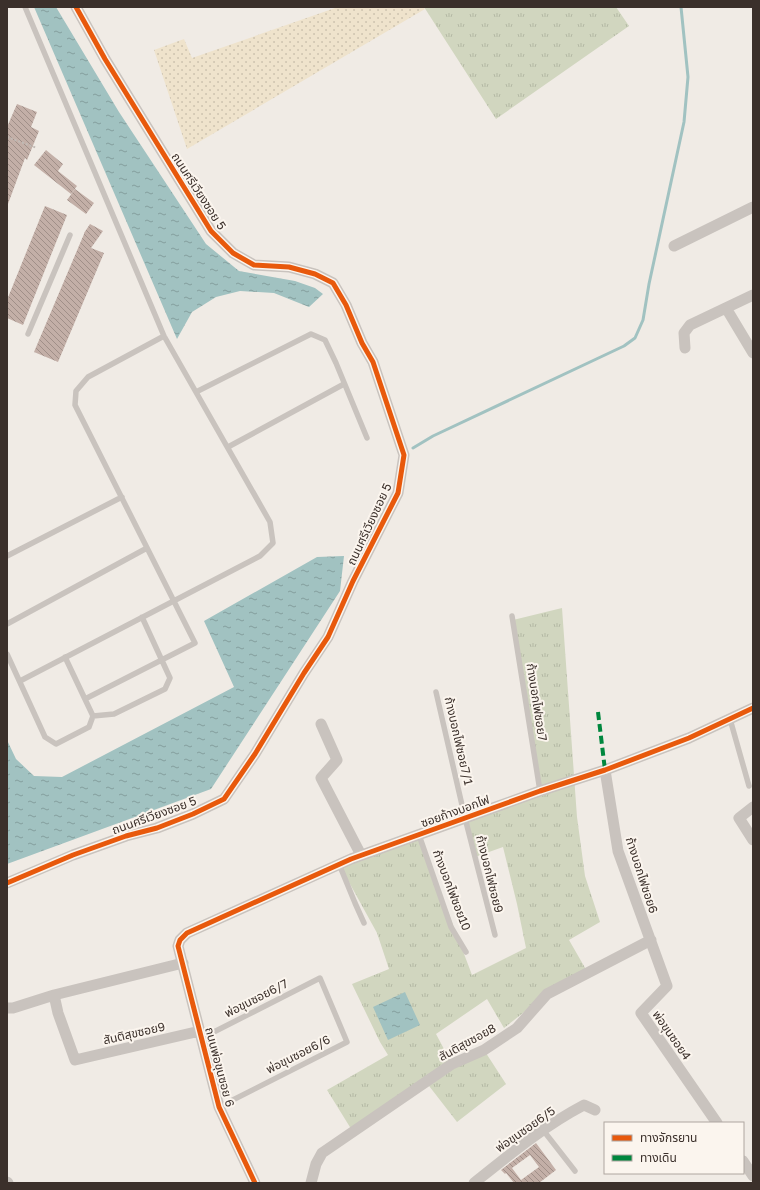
<svg xmlns="http://www.w3.org/2000/svg" width="760" height="1190" font-family="'Golos Text','Noto Sans Thai',sans-serif">
	<style>
		.grass { fill: url(#grass-tufts) }
		.sand { fill: url(#sand-dots) }
		.water { fill: url(#water-ripples) }
		.lines { fill: none; stroke-linecap: round; stroke-linejoin: round }
		.stream { stroke: #a1c2c1; stroke-width: 3 }
		.building { fill: url(#building-back-hatch); fill-rule: evenodd }
		.path { stroke: #c2bbb6; stroke-width: 2; stroke-dasharray: 2 2; stroke-linecap: butt }
		.lane { stroke: #c9c3be; stroke-width: 5.5 }
		.street { stroke: #c9c3be; stroke-width: 11 }
		.quiet { stroke: #00873e; stroke-width: 4; stroke-dasharray: 8 4; stroke-linecap: butt }
		.cycleway-casing { stroke: #fbf5ee; stroke-width: 8 }
		.cycleway { stroke: #e8590c; stroke-width: 5 }
		.labels { text-anchor: middle; dominant-baseline: central; stroke-width: 4; stroke-linejoin: round; paint-order: stroke }
		.street-label { font-size: 12px; fill: #3b302b; stroke: #fbf5ee }
	</style>
	<defs>
		<pattern id="grass-tufts" width="24" height="20" patternUnits="userSpaceOnUse"><rect width="24" height="20" fill="#d1d6bf"/><path d="M3 7l-1-3M5 7V3M7 7l1-3M15 17l-1-3M17 17v-4M19 17l1-3" fill="none" stroke="#b4b8a4"/></pattern>
		<pattern id="sand-dots" width="8" height="8" patternUnits="userSpaceOnUse"><rect width="8" height="8" fill="#efe3cc"/><path d="M2 2h.1M6 6h.1" fill="none" stroke="#cec3af" stroke-width="1.8" stroke-linecap="round"/></pattern>
		<pattern id="water-ripples" width="26" height="14" patternUnits="userSpaceOnUse"><rect width="26" height="14" fill="#a1c2c1"/><path d="M2 4q2-2 4 0t4 0M15 11q2-2 4 0t4 0" fill="none" stroke="#849e9d"/></pattern>
		<pattern id="building-back-hatch" width="6" height="6" patternUnits="userSpaceOnUse"><rect width="6" height="6" fill="#c3afa7"/><path d="M-1 5l2 2M0 0l6 6M5-1l2 2" fill="none" stroke="#a08f88"/></pattern>
	</defs>
	<rect width="100%" height="100%" fill="#f0ebe5"/>
	<path class="grass" d="M424 7H616L629 26 496 119Z
		M562 608 577 817 585 876 600 922 569 940 588 973 547 994 504 1028 487 999 436 1034 452 1064 484 1050 506 1084 457 1122 426 1082 353 1132 327 1090 388 1055 380 1042 352 984 389 969 377 933 339 864 419 835 472 975 526 948 517 904 503 847 475 857 465 818 540 791 513 620Z"/>
	<path class="sand" d="M338 7H423L425 9 187 149 154 50 184 39 192 58Z"/>
	<path class="water" d="M34 7H56L119 112 206 244 239 271 295 281 315 288 323 294 309 307 274 293 240 291 216 297 192 312 177 339Z
		M344 556 340 591 211 789 7 864V740L16 759 34 776 62 777 234 687 204 621 317 557Z
		M405 992 420 1025 388 1040 373 1007Z"/>
	<g class="lines">
		<path class="stream" d="M413 448 433 436 624 346 635 338 643 320 649 284 684 122 688 77 681 7"/>
	</g>
	<path class="building" d="M17 104 37 112 31 127 39 131 27 160 25 158 8 204 7 127Z
		M46 150 63 164 58 171 77 186 71 194 34 165Z
		M75 189 94 203 86 214 67 200Z
		M45 206 67 215 23 325 7 318V300Z
		M90 224 103 231 91 248 104 253 58 362 34 352 84 234V233Z
		M536 1143 556 1170 539 1183H514L506 1173 505 1174 501 1170ZM530 1155 539 1167 521 1180 512 1168Z"/>
	<g class="lines">
		<path class="path" d="M7 137 37 148"/>
		<path class="lane" d="M28 334 70 235
			M196 392 311 334 325 340 336 363 367 438
			M228 447 344 384
			M7 556 122 497
			M512 616 540 791
			M7 624 147 548
			M7 654 45 737 56 744 89 727 93 716 65 657
			M20 681 260 556 273 543 270 522 164 336 25 7
			M436 692 465 818 495 935
			M85 699 195 643 75 405 76 391 88 377 164 336
			M93 716 114 714 165 689 170 678 142 617
			M730 719 749 786
			M419 835 451 927 466 952
			M339 864 355 903 364 923
			M202 1038 320 978 347 1042 219 1107
			M543 1130 575 1171"/>
		<path class="street" d="M674 246 753 207
			M726 308 753 353
			M685 348 684 333 690 325 753 295
			M321 724 337 760 321 778 361 855
			M605 770 618 851 667 986 641 1013 717 1123
			M753 807 739 818 753 840
			M7 883 73 855 126 836 157 828 193 814 224 799 255 754 304 673 328 637 353 581 398 493 404 455 373 362 362 343 346 305 333 283 315 274 289 267 254 265 233 253 211 231 105 59 76 7
			M54 995 58 1013 75 1060 200 1031
			M7 1008H13L54 995 183 963
			M743 1161 753 1176
			M7 1182 8 1183
			M255 1183 219 1107 178 946 180 940 187 933 351 859 540 791 605 770 689 738 753 708
			M311 1183 316 1164 322 1153 452 1064 484 1050 517 1028 547 994 651 940
			M474 1183C509 1155 544 1126 584 1105L595 1110"/>
		<path class="quiet" d="M598 712 605 770"/>
		<g class="cycleway-casing">
			<path id="cycleway" d="M7 883 73 855 126 836 157 828 193 814 224 799 255 754 304 673 328 637 353 581 398 493 404 455 373 362 362 343 346 305 333 283 315 274 289 267 254 265 233 253 211 231 105 59 76 7
				M255 1183 219 1107 178 946 180 940 187 933 351 859 540 791 605 770 689 738 753 708"/>
		</g>
		<use href="#cycleway" class="cycleway"/>
	</g>
	<g class="labels">
		<g class="street-label">
			<text transform="translate(199 191) rotate(57)">ถนนศรีเวียงซอย 5</text>
			<text transform="translate(369 524) rotate(-65)">ถนนศรีเวียงซอย 5</text>
			<text transform="translate(537 702) rotate(81)">ก้างบอกไฟซอย7</text>
			<text transform="translate(459 741) rotate(77)">ก้างบอกไฟซอย7/1</text>
			<text transform="translate(455 811) rotate(-20)">ซอยก้างบอกไฟ</text>
			<text transform="translate(154 815) rotate(-20)">ถนนศรีเวียงซอย 5</text>
			<text transform="translate(490 874) rotate(76)">ก้างบอกไฟซอย9</text>
			<text transform="translate(642 875) rotate(72)">ก้างบอกไฟซอย6</text>
			<text transform="translate(452 890) rotate(69)">ก้างบอกไฟซอย10</text>
			<text transform="translate(256 998) rotate(-27)">พ่อขุนซอย6/7</text>
			<text transform="translate(134 1033) rotate(-13)">สันติสุขซอย9</text>
			<text transform="translate(672 1035) rotate(55)">พ่อขุนซอย4</text>
			<text transform="translate(467 1042) rotate(-29)">สันติสุขซอย8</text>
			<text transform="translate(298 1054) rotate(-27)">พ่อขุนซอย6/6</text>
			<text transform="translate(220 1067) rotate(75)">ถนนพ่อขุนซอย 6</text>
			<text transform="translate(525 1129) rotate(-35)">พ่อขุนซอย6/5</text>
		</g>
	</g>
	<rect width="760" height="1190" fill="none" stroke="#3b302b" stroke-width="16"/>
	<rect x="604" y="1122" width="140" height="52" fill="#fbf5ee" stroke="#aea6a0"/>
	<rect x="612" y="1135" width="20" height="6" fill="#e8590c" stroke="#aea6a0"/>
	<text x="640" y="1142" font-size="12" fill="#3b302b">ทางจักรยาน</text>
	<rect x="612" y="1155" width="20" height="6" fill="#00873e" stroke="#aea6a0"/>
	<text x="640" y="1162" font-size="12" fill="#3b302b">ทางเดิน</text>
</svg>
